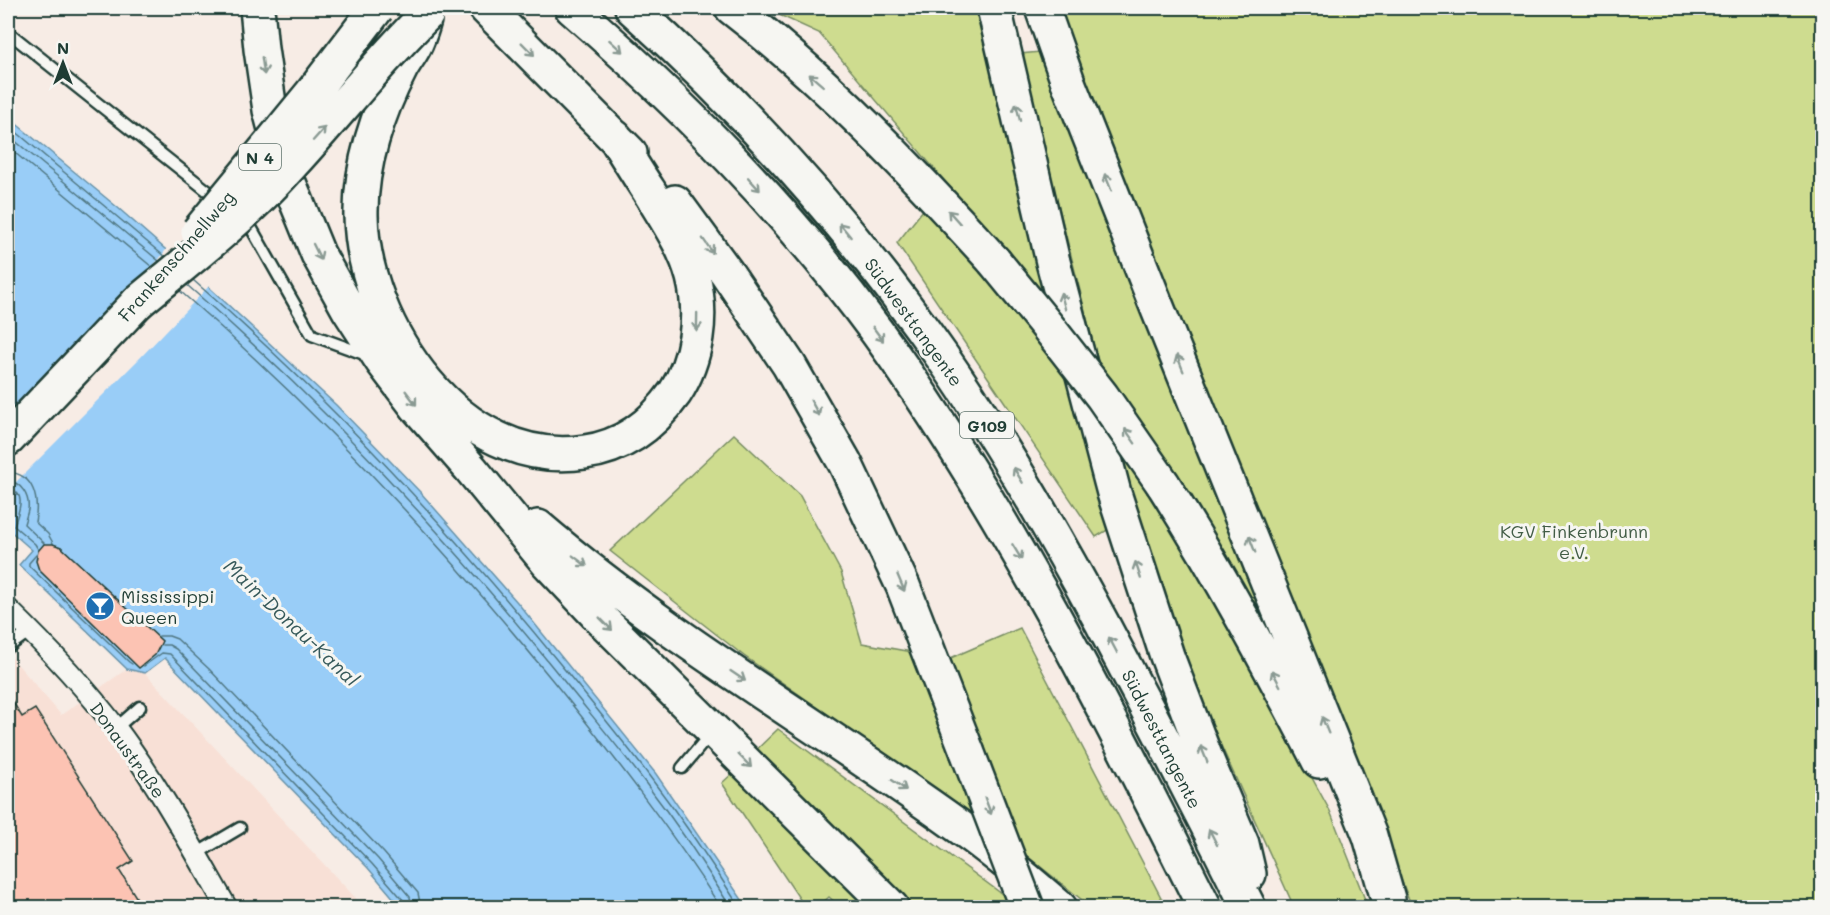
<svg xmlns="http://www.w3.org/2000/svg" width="1830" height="915" font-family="Mali,sans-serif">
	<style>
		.built { fill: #f8e0d6 }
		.green { fill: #cedc8f; stroke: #768c62; stroke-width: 1.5 }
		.water { fill: #99cdf7; stroke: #6893a9; stroke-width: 1.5 }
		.pier { fill: #f7ece5 }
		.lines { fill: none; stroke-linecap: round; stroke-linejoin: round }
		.shore { stroke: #507782; stroke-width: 1.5 }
		.building { fill: #fcc3b3; stroke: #1f3d34; stroke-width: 1.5 }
		.lane-casing { stroke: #1f3d34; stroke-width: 15 }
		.street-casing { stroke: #1f3d34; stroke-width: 24 }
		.highway-casing { stroke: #1f3d34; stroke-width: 38 }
		.lane { stroke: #f6f6f2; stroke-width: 10 }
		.street { stroke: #f6f6f2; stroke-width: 20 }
		.highway { stroke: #f6f6f2; stroke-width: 33 }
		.highway-bridge-casing { stroke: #1f3d34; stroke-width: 38; stroke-linecap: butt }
		.highway-bridge { stroke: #f6f6f2; stroke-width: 33 }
		.oneway { stroke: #8a9a93 }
		.labels { text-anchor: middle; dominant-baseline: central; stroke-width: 6; stroke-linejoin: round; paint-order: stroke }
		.shield { fill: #f6f6f2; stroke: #60746d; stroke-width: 1.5 }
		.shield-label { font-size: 16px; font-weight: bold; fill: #1f3d34 }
		.street-label { font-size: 18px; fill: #1f3d34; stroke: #f6f6f2 }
		.park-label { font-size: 18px; fill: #425d46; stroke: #f6f6f2 }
		.poi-label { font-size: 18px; fill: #1f3d34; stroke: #f6f6f2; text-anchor: start }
		.water-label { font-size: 20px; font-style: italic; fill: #375a5b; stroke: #f6f6f2 }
	</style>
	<rect width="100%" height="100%" fill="#f7ece5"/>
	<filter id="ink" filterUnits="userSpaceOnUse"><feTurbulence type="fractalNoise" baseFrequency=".0167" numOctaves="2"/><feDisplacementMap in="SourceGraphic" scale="12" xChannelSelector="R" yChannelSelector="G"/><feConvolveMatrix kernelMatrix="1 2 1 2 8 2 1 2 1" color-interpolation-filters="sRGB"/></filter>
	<g filter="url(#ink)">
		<path class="built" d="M8 653 61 715 127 669 145 673 364 907H8Z"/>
		<path class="green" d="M764 8H979L1045 299 819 33Z
			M1056 8H1822V907H1412L1068 42Z
			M1040 52 1309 710 1187 502 1196 503 1099 366 1020 54Z
			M927 205 1072 382 1114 526 1096 537 897 243Z
			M734 434 800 496 841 572 862 643 917 653 973 816 744 656 610 551Z
			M1112 435 1212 594 1330 811 1368 907H1294L1195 688Z
			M1020 628 1166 907H1091L1022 852 946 660Z
			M778 729 1006 897 1010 907H909L753 753Z
			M735 771 875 907H840L829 897 818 907H805L722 783Z"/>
		<path class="water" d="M8 117 117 207 212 290 336 405 421 493 517 602 656 774 747 907H401L368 868 165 658 145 673 127 669 19 565 32 550 8 529C8 513 22 509 8 492Z"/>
		<path class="pier" d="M168 247 211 284 141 357 8 490V417L159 259Z"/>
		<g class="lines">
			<path class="shore" d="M8 125 165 257
				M8 135 159 261
				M8 147 152 267
				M193 280C329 398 452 531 565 670 594 706 623 740 650 777 682 819 712 863 740 908
				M187 285C323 403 446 535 559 675 587 710 617 745 644 781 675 821 704 864 731 908
				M180 291C316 409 439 541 553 681 612 754 670 828 721 908
				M8 472C35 474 39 500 35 522L48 534 53 543
				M8 481C21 482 30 496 28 510 27 515 25 520 24 524L44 543
				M8 489C29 492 17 515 14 526L35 544 38 549
				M36 555 29 563V566L129 662 132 664
				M159 636H169L177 639 209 669 384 853 418 893 421 908
				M162 645H169L176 649 378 859 410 897 412 908
				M144 666 162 653 170 654 372 864 404 901 405 908"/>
		</g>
		<path class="building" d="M44 544H53L61 547 162 641 155 655 139 668 39 570 36 561 38 551Z
			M8 694 22 717 35 709 133 861 119 870 143 908H8Z"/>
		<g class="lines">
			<g class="lane-casing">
				<path id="lane" d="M8 32 219 200
					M242 219 249 224 312 335 367 355
					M8 647 30 631
					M116 728 140 707
					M682 768 712 732
					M196 854 240 828"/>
			</g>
			<g class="street-casing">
				<path id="street" d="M8 609C44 644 85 687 116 728 158 784 192 847 227 908"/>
			</g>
			<g class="highway-casing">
				<path id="highway" d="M257 8 261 49 270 110 289 183 318 254 349 310 382 361 417 407 471 469 548 563 600 618 892 908
					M486 8 630 153
					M572 8C684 105 789 212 877 332 1005 509 1107 712 1205 908
					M632 8C749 113 853 229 943 358 1002 443 1053 532 1102 623 1152 717 1201 812 1249 908
					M732 8C828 82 912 171 994 261
					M994 8 1053 262 1114 493 1167 656 1207 761 1242 844 1249 874
					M1042 8 1068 82 1157 307 1370 836 1388 899
					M424 20C422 28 419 36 416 43 412 52 406 59 401 68 378 112 360 166 361 216 363 327 460 471 585 452 623 447 653 424 675 393 697 359 703 316 693 277 685 246 665 218 649 191 637 173 626 155 615 137
					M675 202 727 273 789 365 845 463 903 586 967 751
					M8 439 138 302
					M1163 484C1220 574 1270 667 1319 761
					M538 527C672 642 826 729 968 833 1000 856 1030 882 1060 908"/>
			</g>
			<use href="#lane" class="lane"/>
			<use href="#street" class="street"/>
			<use href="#highway" class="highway"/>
			<g class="highway-bridge-casing">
				<path id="highway-bridge" d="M198 232 312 93 377 8
					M994 261 1048 327 1102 396 1163 484
					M138 302C185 263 233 226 276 181 328 127 373 67 427 14
					M967 751 1027 908"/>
			</g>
			<use href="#highway-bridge" class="highway-bridge"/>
		</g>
		<defs><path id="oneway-shaft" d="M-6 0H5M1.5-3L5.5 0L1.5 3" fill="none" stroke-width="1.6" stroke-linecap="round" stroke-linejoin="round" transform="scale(1.5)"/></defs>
		<g class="oneway">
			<use href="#oneway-shaft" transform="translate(616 46) rotate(42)"/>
			<use href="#oneway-shaft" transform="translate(528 49) rotate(45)"/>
			<use href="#oneway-shaft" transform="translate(263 66) rotate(82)"/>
			<use href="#oneway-shaft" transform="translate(816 80) rotate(-139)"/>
			<use href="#oneway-shaft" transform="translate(1018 112) rotate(-103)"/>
			<use href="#oneway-shaft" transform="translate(319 134) rotate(-48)"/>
			<use href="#oneway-shaft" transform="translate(1108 182) rotate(-112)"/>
			<use href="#oneway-shaft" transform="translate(754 184) rotate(48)"/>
			<use href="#oneway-shaft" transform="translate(954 217) rotate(-132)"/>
			<use href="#oneway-shaft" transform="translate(845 230) rotate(-129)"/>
			<use href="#oneway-shaft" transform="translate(708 246) rotate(55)"/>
			<use href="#oneway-shaft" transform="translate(317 252) rotate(64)"/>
			<use href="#oneway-shaft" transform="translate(1063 301) rotate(-105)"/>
			<use href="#oneway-shaft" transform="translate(697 322) rotate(91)"/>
			<use href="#oneway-shaft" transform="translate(878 334) rotate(54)"/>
			<use href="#oneway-shaft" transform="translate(1180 363) rotate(-112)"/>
			<use href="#oneway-shaft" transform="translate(411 398) rotate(53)"/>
			<use href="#oneway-shaft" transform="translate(815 408) rotate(61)"/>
			<use href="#oneway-shaft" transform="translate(1130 436) rotate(-125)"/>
			<use href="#oneway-shaft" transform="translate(1018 475) rotate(-121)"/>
			<use href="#oneway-shaft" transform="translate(1252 544) rotate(-111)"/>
			<use href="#oneway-shaft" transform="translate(1017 552) rotate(59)"/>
			<use href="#oneway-shaft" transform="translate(580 561) rotate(37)"/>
			<use href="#oneway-shaft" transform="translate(1138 570) rotate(-108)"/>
			<use href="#oneway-shaft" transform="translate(901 583) rotate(67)"/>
			<use href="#oneway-shaft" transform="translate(606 624) rotate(45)"/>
			<use href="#oneway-shaft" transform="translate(1113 645) rotate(-118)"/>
			<use href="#oneway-shaft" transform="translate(738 676) rotate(34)"/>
			<use href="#oneway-shaft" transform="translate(1276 678) rotate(-118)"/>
			<use href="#oneway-shaft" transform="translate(1325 725) rotate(-112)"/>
			<use href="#oneway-shaft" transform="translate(1204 754) rotate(-112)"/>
			<use href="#oneway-shaft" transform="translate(745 761) rotate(45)"/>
			<use href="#oneway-shaft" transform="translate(899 785) rotate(35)"/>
			<use href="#oneway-shaft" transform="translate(988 806) rotate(69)"/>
			<use href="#oneway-shaft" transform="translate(1213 837) rotate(-117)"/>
		</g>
	</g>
	<defs>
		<g id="bar-disc" transform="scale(1.5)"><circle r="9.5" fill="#1f6fb2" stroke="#f6f6f2"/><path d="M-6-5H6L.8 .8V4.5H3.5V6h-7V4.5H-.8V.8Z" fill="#fff"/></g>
	</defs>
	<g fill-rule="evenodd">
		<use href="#bar-disc" x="100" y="606"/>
	</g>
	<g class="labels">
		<g class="shield">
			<rect x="239" y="144" width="42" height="26" rx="4.5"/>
			<rect x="960" y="412" width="54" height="26" rx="4.5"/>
		</g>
		<g class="shield-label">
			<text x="260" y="157">N 4</text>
			<text x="987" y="425">G109</text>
		</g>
		<g class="street-label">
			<text transform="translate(176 256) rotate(-49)">Frankenschnellweg</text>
			<text transform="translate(914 322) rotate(54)">Südwesttangente</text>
			<text transform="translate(1162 739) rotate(63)">Südwesttangente</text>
			<text transform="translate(128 750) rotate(54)">Donaustraße</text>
		</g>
		<g class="park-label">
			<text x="1574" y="531">KGV Finkenbrunn<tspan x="1574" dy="21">e.V.</tspan></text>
		</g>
		<g class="poi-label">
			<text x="121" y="596">Mississippi<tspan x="121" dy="21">Queen</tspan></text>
		</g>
		<g class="water-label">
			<text transform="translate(292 622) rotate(43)">Main-Donau-Kanal</text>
		</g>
	</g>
	<rect width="1830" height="915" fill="none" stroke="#f6f6f2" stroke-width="30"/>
	<rect x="15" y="15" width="1800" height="885" fill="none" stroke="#1f3d34" stroke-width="2" filter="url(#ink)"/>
	<g transform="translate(63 63)" stroke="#f6f6f2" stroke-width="4.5" paint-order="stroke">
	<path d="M0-4.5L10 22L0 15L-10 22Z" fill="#1f3d34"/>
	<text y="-9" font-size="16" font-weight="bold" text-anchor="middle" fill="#1f3d34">N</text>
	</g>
</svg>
